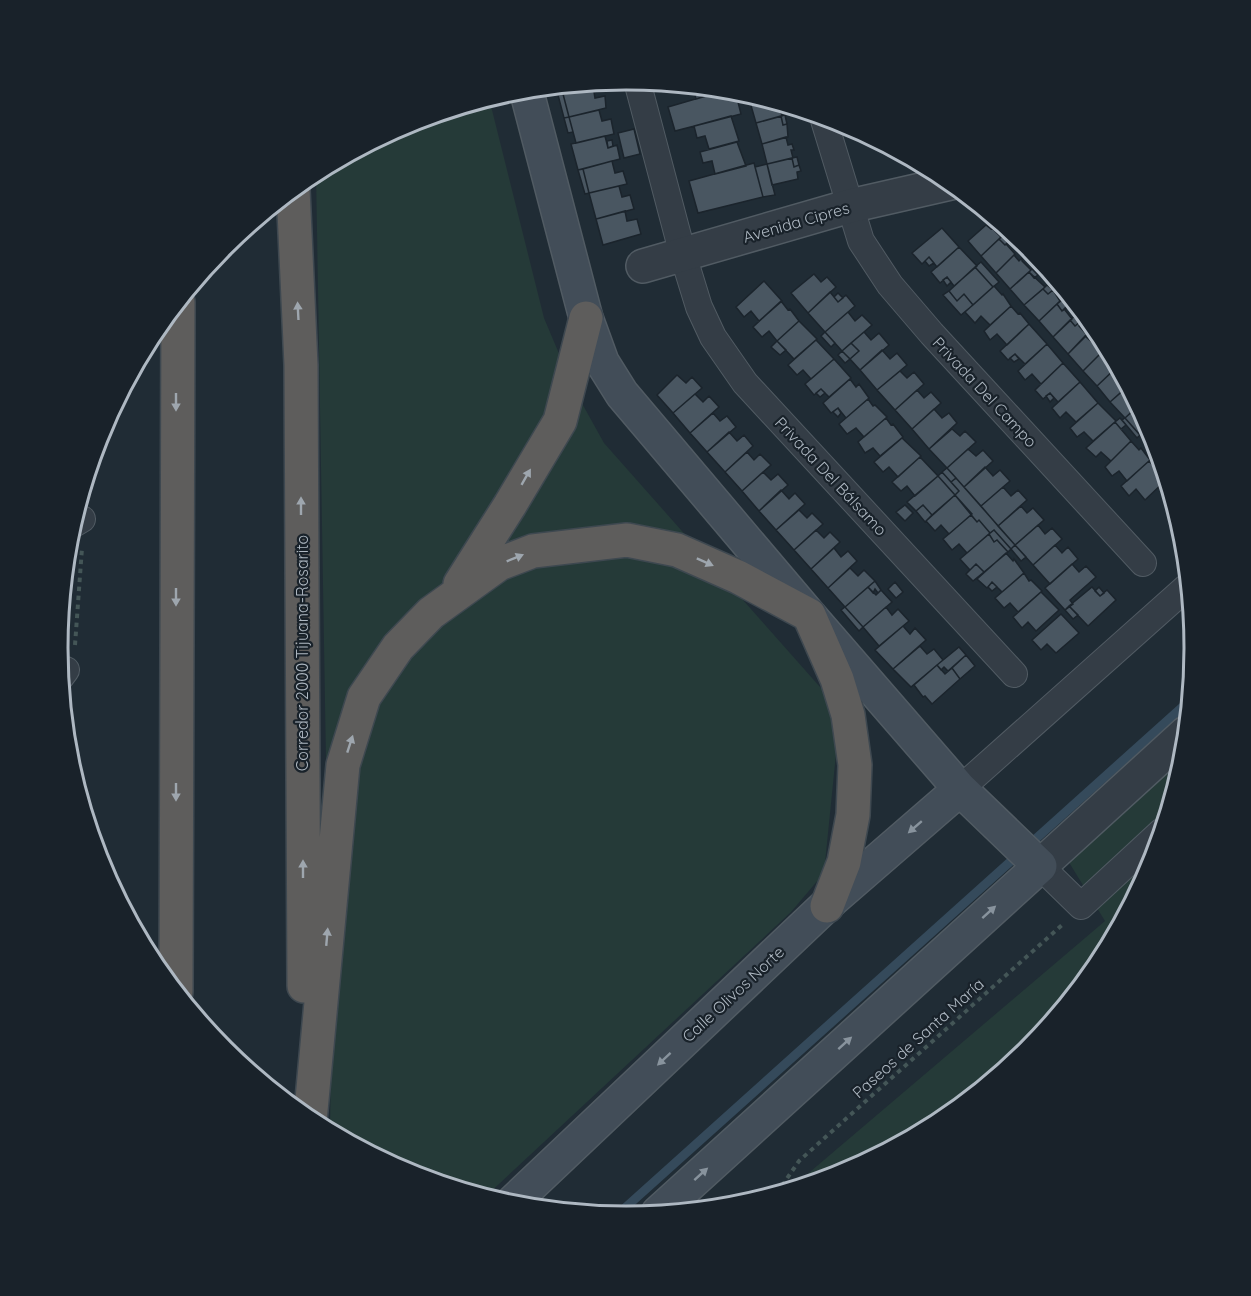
<svg xmlns="http://www.w3.org/2000/svg" width="1251" height="1296" font-family="Quicksand,sans-serif">
	<style>
		.green { fill: #253a38 }
		.lines { fill: none; stroke-linecap: round; stroke-linejoin: round }
		.stream { stroke: #354a5b; stroke-width: 9 }
		.building { fill: #495661; stroke: #1b242c; stroke-width: 1.5 }
		.minor-casing { stroke: #515b63; stroke-width: 28 }
		.tertiary-casing { stroke: #515b63; stroke-width: 36 }
		.secondary-casing { stroke: #515b63; stroke-width: 36 }
		.trunk-casing { stroke: #3e4850; stroke-width: 36 }
		.path { stroke: #445657; stroke-width: 4; stroke-dasharray: 4.5 4.5; stroke-linecap: butt }
		.minor { stroke: #343d46; stroke-width: 26 }
		.tertiary { stroke: #343d46; stroke-width: 33 }
		.secondary { stroke: #424d58; stroke-width: 33 }
		.trunk { stroke: #5e5d5c; stroke-width: 33 }
		.oneway { fill: #9ea6ae }
		.oneway2 { fill: #88939d }
		.labels { text-anchor: middle; dominant-baseline: central; stroke-width: 4.5; stroke-linejoin: round; paint-order: stroke }
		.street-label { font-size: 16px; fill: #aeb8c2; stroke: #19222a }
		.rim { fill: none; stroke: #aeb8c2; stroke-width: 3 }
	</style>
	<rect width="100%" height="100%" fill="#202c35"/>
	<path class="green" d="M489 98 544 318 574 389 604 443 828 696 834 721 836 754 824 873 791 912 485 1197 408 1173 330 1132 331 1056 316 172 408 123Z
		M1185 741 1183 759 1151 866 1098 964 1027 1050 941 1121 843 1173 806 1184 804 1177 1105 921 1062 851Z"/>
	<g class="lines">
		<path class="stream" d="M616 1216 1189 701"/>
	</g>
	<path class="building" d="M601 82V84L563 94 561 86Z
		M683 85 726 89V90L696 99 693 87 684 89Z
		M593 86 595 98 605 96 606 108 569 117 563 94Z
		M726 90H735L741 114 675 131 668 107Z
		M563 94 569 117 564 118 558 95Z
		M748 94 762 98 750 102Z
		M762 98 782 104 783 108 780 109 782 116 756 123 750 102Z
		M599 110 602 121 611 119 614 134 576 143 569 117Z
		M785 115 787 124 783 125 781 116Z
		M731 116 739 141 709 149 705 136 697 138 694 126Z
		M781 116 783 125 787 124 788 137 762 144 756 123Z
		M569 117 573 132 568 133 564 118Z
		M634 129 640 154 624 158 618 133Z
		M605 136 608 148 617 145 620 159 578 170 571 144Z
		M786 137 788 145 792 144 794 150H791L793 158 767 164 762 144Z
		M612 140 613 146 608 148 607 141Z
		M737 142 746 166 715 174 712 161 703 163 700 152Z
		M797 157 799 165 794 167 792 158Z
		M792 158 794 167 799 165 801 171 797 172 798 179 772 185 767 164Z
		M612 161 615 173 623 171 627 184 589 193 583 169Z
		M754 163 763 197 698 213 689 181Z
		M767 164 775 195 763 197 755 167Z
		M583 169 589 193 585 194 578 170Z
		M619 186 622 197 630 195 634 209 596 219 589 193Z
		M625 211 627 221 637 219 641 234 603 245 596 219Z
		M986 225 991 229 992 228 1001 237 981 256 968 241Z
		M942 228 959 247 937 267 929 257 922 264 912 253Z
		M1003 236 1008 242 1005 245 999 239Z
		M999 239 1005 245 1008 242 1009 243 1007 245 1015 254 996 273 981 256Z
		M959 247 977 266 954 286 947 277 940 283 931 272Z
		M1014 255 1019 261 1022 258V261L1031 270 1010 289 996 273Z
		M929 257 934 263 929 266 925 261Z
		M981 262 999 282 993 287 975 267Z
		M975 267 993 287 973 305 964 294 957 301 949 291Z
		M1032 269 1038 275 1034 278 1029 272Z
		M1029 272 1045 287 1024 305 1010 289Z
		M814 274 821 282 827 277 836 287 808 313 791 293Z
		M947 277 951 282 947 286 943 280Z
		M764 281 782 301 759 321 751 311 744 317 736 307Z
		M1047 285 1053 290 1048 294 1043 289Z
		M994 286 1002 295 1003 294 1011 306 990 325 981 316 975 323 965 312Z
		M1043 289 1048 294 1053 290 1060 301 1039 321 1024 305Z
		M949 291 957 301 964 294 973 305 961 315 943 295Z
		M830 292 838 302 846 295 855 306 825 332 808 313Z
		M838 293 843 298 838 302 834 297Z
		M1062 300 1067 306 1062 311 1057 304Z
		M781 301 788 310 790 309 799 321 777 341 769 331 762 337 753 327Z
		M1057 304 1062 311 1068 307 1065 310 1072 319 1053 337 1039 321Z
		M1011 306 1018 314 1020 313 1029 324 1007 345 997 334 990 340 984 331Z
		M848 312 855 321 862 315 872 325 842 351 825 332Z
		M1075 316 1080 322 1075 326 1070 320Z
		M1070 320 1075 326 1080 322 1082 324 1079 326 1087 335 1068 354 1053 337Z
		M799 321 817 339 794 359 777 341Z
		M1029 324 1047 344 1025 364 1015 354 1008 360 1000 351Z
		M825 332 835 343 831 347 821 336Z
		M864 332 871 340 879 333 889 345 860 370 850 359 859 351 851 343Z
		M1089 333 1095 339 1092 342 1085 336Z
		M1085 336 1092 342 1095 339 1096 340 1093 343 1103 351 1083 371 1068 354Z
		M816 340 834 359 811 379 803 370 797 375 788 365Z
		M777 341 786 350 780 355 771 347Z
		M851 343 859 351 850 359 842 351Z
		M1047 344 1063 363 1041 384 1032 374 1025 380 1018 371Z
		M882 350 890 359 897 353 907 365 877 390 860 370Z
		M842 351 850 359 845 363 838 355Z
		M1101 353 1105 358 1109 355 1110 357 1108 358 1117 367 1097 386 1083 371Z
		M1015 354 1019 359 1014 362 1010 358Z
		M834 359 851 378 829 397 821 389 814 395 805 384Z
		M1063 363 1080 382 1058 402 1050 393 1043 399 1035 390Z
		M1115 369 1127 387 1110 402 1097 386Z
		M900 371 907 378 914 372 924 384 895 410 877 390Z
		M677 375 686 383 692 377 702 388 673 413 657 395Z
		M850 379 856 387 859 384 869 398 846 418 838 408 831 413 823 403Z
		M1080 382 1098 403 1076 422 1066 412 1060 418 1052 408Z
		M1127 387 1138 406 1125 418 1110 402Z
		M821 389 825 393 820 397 816 393Z
		M917 390 924 398 931 392 941 403 912 429 895 410Z
		M1050 393 1054 398 1050 402 1046 396Z
		M695 394 703 402 709 396 719 407 690 433 673 413Z
		M868 399 873 406 875 405 887 417 864 437 856 428 847 434 839 424Z
		M1098 403 1116 421 1093 441 1084 432 1077 437 1070 428Z
		M1138 406 1148 426 1140 435 1125 418Z
		M838 408 841 413 838 417 833 412Z
		M934 409 942 418 949 413 957 423 929 449 912 429Z
		M713 413 720 421 727 416 736 427 707 452 690 433Z
		M886 418 891 425 893 424 903 437 880 456 873 448 865 453 858 442Z
		M1120 418 1126 425 1121 429 1115 422Z
		M1125 418 1140 435 1137 438 1122 420Z
		M1115 422 1131 441 1111 461 1101 452 1096 457 1086 448Z
		M1148 426 1156 448 1153 450 1140 435Z
		M952 429 960 436 965 431 976 442 947 468 929 449Z
		M729 432 737 441 744 435 753 446 725 472 707 452Z
		M902 438 921 456 898 477 889 467 883 472 874 462Z
		M1131 441 1139 450 1141 448 1150 460 1127 481 1119 471 1112 476 1105 467Z
		M968 449 976 456 983 450 993 461 964 487 947 468Z
		M747 452 754 460 760 454 771 465 742 491 725 472Z
		M920 457 938 476 915 496 907 486 901 491 892 482Z
		M1149 461 1156 469 1157 467 1166 480 1145 500 1136 489 1129 496 1121 486Z
		M985 467 993 476 1000 470 1010 481 981 506 964 487Z
		M947 468 956 478 951 482 942 472Z
		M763 472 771 480 778 474 788 485 759 511 742 491Z
		M942 472 959 491 955 495 938 476Z
		M938 476 955 495 932 515 923 505 916 511 907 502Z
		M956 478 1015 545 1011 549 994 530 990 533 979 520 977 522 955 495 959 491 951 482Z
		M1003 487 1011 496 1018 490 1027 500 998 526 981 506Z
		M781 490 789 499 795 493 805 504 776 530 759 511Z
		M955 495 972 514 949 534 941 525 935 531 926 521Z
		M905 505 913 513 905 521 896 512Z
		M923 505 932 515 925 522 916 511Z
		M1021 506 1027 513 1033 508 1044 520 1015 545 998 526Z
		M799 510 807 518 812 513 823 524 794 550 776 530Z
		M971 515 977 522 979 520 990 533 967 553 959 544 952 550 943 539Z
		M1038 525 1045 534 1052 528 1062 539 1033 565 1015 545Z
		M816 530 824 538 830 532 840 542 811 569 794 550Z
		M994 530 1011 549 1008 552 997 540 994 542 989 534Z
		M989 534 994 542 997 540 1008 552 984 572 976 564 970 570 960 559Z
		M1015 545 1026 557 1021 561 1011 549Z
		M1055 545 1062 553 1068 547 1078 559 1050 584 1033 565Z
		M834 548 841 557 848 551 857 561 828 588 811 569Z
		M1006 553 1013 561 1014 559 1024 573 1002 592 992 582 987 588 977 579Z
		M976 564 984 572 973 581 966 574Z
		M1072 564 1079 572 1086 566 1096 577 1070 600 1073 604 1065 610 1045 588Z
		M850 568 858 576 864 570 875 581 845 607 828 588Z
		M1024 573 1029 581 1031 580 1042 591 1018 612 1010 603 1004 608 995 598Z
		M875 581 881 590 878 593 875 589 873 593 868 587Z
		M895 582 903 592 896 598 888 589Z
		M992 582 997 587 992 591 988 587Z
		M868 587 876 595 881 590 892 602 863 627 845 607Z
		M1092 587 1100 596 1107 590 1116 600 1088 626 1069 606Z
		M1099 587 1104 593 1100 596 1095 591Z
		M1041 592 1059 610 1036 631 1028 622 1022 628 1013 617Z
		M1069 606 1078 615 1073 619 1065 610Z
		M845 607 863 627 859 631 841 610Z
		M886 607 892 615 898 609 909 621 879 646 863 627Z
		M1061 614 1079 633 1056 653 1047 644 1041 650 1032 640Z
		M903 626 910 634 915 628 926 640 893 669 875 650Z
		M920 646 927 654 934 649 943 660 911 687 893 669Z
		M959 647 966 655 948 671 944 667 941 670 937 665Z
		M966 655 975 666 960 679 952 668Z
		M937 665 945 674 952 668 960 679 932 704 925 696 923 697 914 685Z"/>
	<g class="lines">
		<g class="minor-casing">
			<path id="minor" d="M637 81 683 255 699 307 713 337 745 383 1014 674
				M823 117 861 241 890 285 932 334 1143 563
				M72 525 82 519
				M60 678 66 670
				M960 789 1188 586
				M1040 866 1081 906 1161 832"/>
		</g>
		<g class="tertiary-casing">
			<path id="tertiary" d="M643 266 850 206 951 183
				M1040 866 1186 733"/>
		</g>
		<g class="secondary-casing">
			<path id="secondary" d="M526 89 586 318 602 362 622 394 809 615 960 789 1040 866 658 1213
				M511 1204 833 899 960 789"/>
		</g>
		<g class="trunk-casing">
			<path id="trunk" d="M293 189 301 365 304 986
				M460 584 510 505 560 421 586 318
				M176 992 178 302
				M310 1121 343 765 364 697 398 647 431 613 499 564 533 551 627 540 677 550 738 577 809 615 837 679 848 715 855 765 853 815 844 862 827 906"/>
		</g>
		<path class="path" d="M75 645 82 548
			M777 1193 799 1161 1062 925"/>
		<use href="#minor" class="minor"/>
		<use href="#tertiary" class="tertiary"/>
		<use href="#secondary" class="secondary"/>
		<use href="#trunk" class="trunk"/>
	</g>
	<defs><path id="oneway-solid" d="M-6-.8H1V-3.2L6.5 0L1 3.2V.8H-6Z" transform="scale(1.5)"/></defs>
	<g class="oneway">
		<use href="#oneway-solid" transform="translate(298 311) rotate(-93)"/>
		<use href="#oneway-solid" transform="translate(176 402) rotate(90)"/>
		<use href="#oneway-solid" transform="translate(526 477) rotate(-60)"/>
		<use href="#oneway-solid" transform="translate(301 506) rotate(-90)"/>
		<use href="#oneway-solid" transform="translate(515 558) rotate(-22)"/>
		<use href="#oneway-solid" transform="translate(705 562) rotate(24)"/>
		<use href="#oneway-solid" transform="translate(176 597) rotate(90)"/>
		<use href="#oneway-solid" transform="translate(350 744) rotate(-72)"/>
		<use href="#oneway-solid" transform="translate(176 792) rotate(90)"/>
		<use href="#oneway-solid" transform="translate(303 869) rotate(-90)"/>
		<use href="#oneway-solid" transform="translate(327 937) rotate(-85)"/>
	</g>
	<g class="oneway2">
		<use href="#oneway-solid" transform="translate(915 827) rotate(139)"/>
		<use href="#oneway-solid" transform="translate(989 912) rotate(-42)"/>
		<use href="#oneway-solid" transform="translate(845 1043) rotate(-42)"/>
		<use href="#oneway-solid" transform="translate(664 1059) rotate(137)"/>
		<use href="#oneway-solid" transform="translate(701 1174) rotate(-42)"/>
	</g>
	<g class="labels">
		<g class="street-label">
			<text transform="translate(796 222) rotate(-16)">Avenida Cipres</text>
			<text transform="translate(985 392) rotate(47)">Privada Del Campo</text>
			<text transform="translate(831 476) rotate(47)">Privada Del Bálsamo</text>
			<text transform="translate(302 653) rotate(-90)">Corredor 2000 Tijuana-Rosarito</text>
			<text transform="translate(733 994) rotate(-43)">Calle Olivos Norte</text>
			<text transform="translate(918 1038) rotate(-42)">Paseos de Santa María</text>
		</g>
	</g>
	<path d="M0 0H1251V1296H0ZM68 648a558 558 0 1 1 1116 0a558 558 0 1 1-1116 0Z" fill="#19222a" fill-rule="evenodd"/>
	<path class="rim" d="M68 648a558 558 0 1 1 1116 0a558 558 0 1 1-1116 0Z"/>
</svg>
